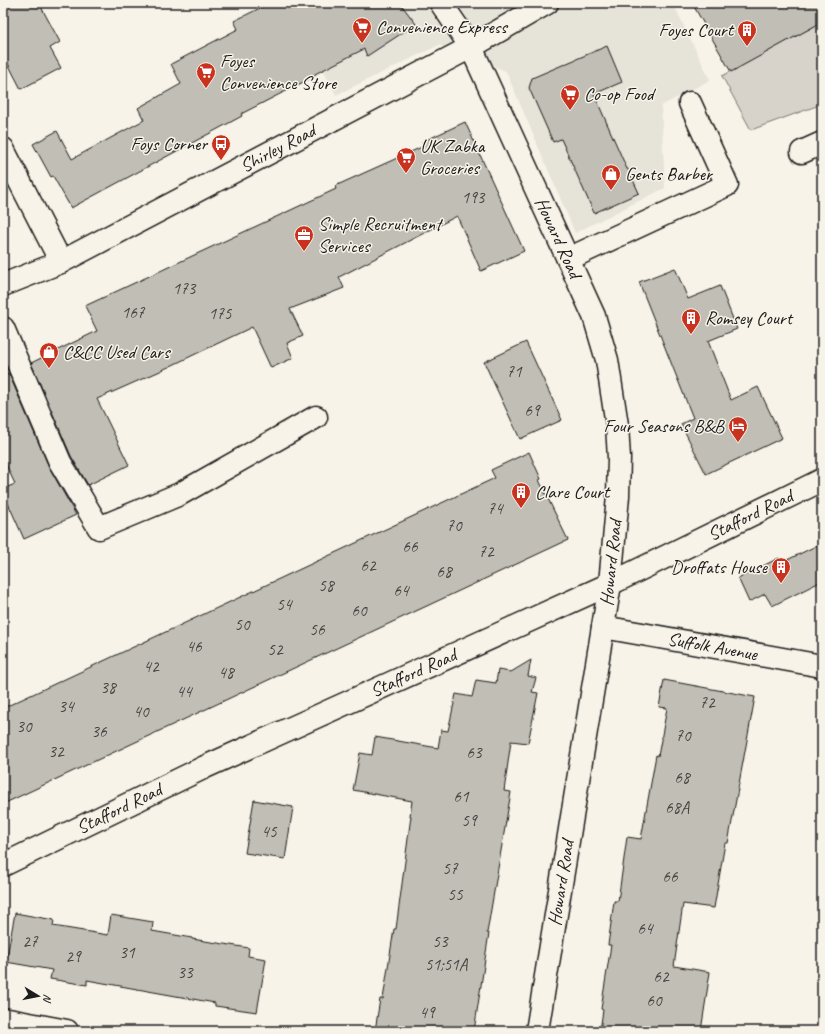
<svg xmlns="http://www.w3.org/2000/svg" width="825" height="1034" font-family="Caveat,sans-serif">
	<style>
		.built { fill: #e6e3d9 }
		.green { fill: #d7d3cb; stroke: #7a7874 }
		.building { fill: #c0beb5; stroke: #1c1c1c }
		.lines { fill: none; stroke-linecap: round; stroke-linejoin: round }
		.minor-casing { stroke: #1c1c1c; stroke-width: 25 }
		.major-casing { stroke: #1c1c1c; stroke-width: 25 }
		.minor { stroke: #f7f3e8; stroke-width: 22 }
		.major { stroke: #f7f3e8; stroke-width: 22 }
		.labels { text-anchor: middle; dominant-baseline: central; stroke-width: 3; stroke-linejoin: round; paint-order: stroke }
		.number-label { font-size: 17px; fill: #454442 }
		.poi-label { font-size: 19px; fill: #1c1c1c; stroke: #f7f3e8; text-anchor: start }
		.street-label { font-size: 19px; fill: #1c1c1c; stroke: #f7f3e8 }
	</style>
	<rect width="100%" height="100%" fill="#f7f3e8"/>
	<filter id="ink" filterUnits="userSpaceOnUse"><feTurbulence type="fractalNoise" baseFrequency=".025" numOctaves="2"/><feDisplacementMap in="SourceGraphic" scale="8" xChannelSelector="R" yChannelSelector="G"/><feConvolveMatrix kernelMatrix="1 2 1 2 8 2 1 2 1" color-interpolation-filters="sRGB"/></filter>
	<g filter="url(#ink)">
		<path class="built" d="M287 3H673L710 80 661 106 665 188 575 233 506 71 439 45 336 95Z"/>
		<path class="green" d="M822 22V104L751 130 722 76Z"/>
		<path class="building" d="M3 3H39L60 42 50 48 61 68 21 89 3 54Z
			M270 3H400L416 24 367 56 364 49 315 74V76L241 114 242 116 71 208 53 176 51 177 33 144 57 131 72 159 144 120 138 108 181 84 171 64 238 29 234 21Z
			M692 3H822V22L731 72Z
			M607 46 622 82 594 94 627 169H628L639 193 594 213 561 139 553 142 529 88 532 78Z
			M465 122 524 251 481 271 457 216 339 277 344 288 290 309 303 336 287 343 293 358 271 368 252 327 158 372 97 399 129 465 88 485 71 456 31 363 97 331 85 306 336 189 335 186 424 146 422 142Z
			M675 268 688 299 720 286 737 329 708 341 731 400 758 387 782 438 706 474 681 424 693 418 639 282Z
			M526 342 562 420 520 439 484 362Z
			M9 374 49 467 76 515 24 539 3 492V489L15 484 3 458V376Z
			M529 452 541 479 539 480 568 540 3 804V708L495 478 491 470Z
			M822 543V581L772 606 765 594 749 602 738 578 779 558 781 563Z
			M531 660 528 676 536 678 532 692 538 693 528 743 511 741 504 791 511 792 487 933H489L474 1031H375L380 999H383L394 929H396L411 816H410L412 801 353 790 360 753 372 755 375 737 438 748 441 730 448 731 456 694 472 697 476 680 496 683 498 670 511 672Z
			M664 680 755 697 728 843H725L714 908 683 904 674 966 710 972 701 1031H600L603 1010 601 1009 611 945H608L614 901H618L627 837 641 839 656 755 658 756 667 708 659 707Z
			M254 800 293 807 285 859 245 853Z
			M15 913 54 920 53 926 108 935 111 915 153 922 152 931 192 938V939L249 948 248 956 266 959 257 1012 215 1006V1003L87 980V985L50 979 52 970 6 962Z"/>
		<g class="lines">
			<g class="minor-casing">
				<g id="minor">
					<path id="s1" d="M441 3 471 47 594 316 607 360 617 425 619 458 618 496 610 584 537 1031"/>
					<path d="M3 149 61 262"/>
					<path d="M802 152 822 143"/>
					<path d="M568 259 727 185 690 103"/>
					<path d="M3 328 60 462 99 528 180 494 316 417"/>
					<path id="s2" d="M603 627 822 666"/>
					<path id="s3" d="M3 865 205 767 610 584 822 480"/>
					<path d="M3 1019 67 1031"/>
				</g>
			</g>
			<g class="major-casing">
				<g id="major">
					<path id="s4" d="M3 285 61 262 471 47 547 3"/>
				</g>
			</g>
			<use href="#minor" class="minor"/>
			<use href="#major" class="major"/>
		</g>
	</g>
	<defs>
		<g id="supermarket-pin" transform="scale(1)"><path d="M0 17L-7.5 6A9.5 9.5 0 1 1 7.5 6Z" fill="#c8321e" stroke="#f7f3e8"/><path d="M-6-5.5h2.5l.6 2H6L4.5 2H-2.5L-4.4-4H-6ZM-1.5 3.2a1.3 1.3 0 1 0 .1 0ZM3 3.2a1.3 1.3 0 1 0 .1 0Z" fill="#fff"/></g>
		<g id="building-pin" transform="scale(1)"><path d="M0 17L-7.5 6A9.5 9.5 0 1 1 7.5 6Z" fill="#c8321e" stroke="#f7f3e8"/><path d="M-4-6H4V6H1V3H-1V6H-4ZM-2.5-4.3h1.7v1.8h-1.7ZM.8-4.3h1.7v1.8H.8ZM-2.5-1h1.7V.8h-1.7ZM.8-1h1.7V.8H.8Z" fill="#fff"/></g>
		<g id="bus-pin" transform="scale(1)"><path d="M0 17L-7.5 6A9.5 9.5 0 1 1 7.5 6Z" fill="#c8321e" stroke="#f7f3e8"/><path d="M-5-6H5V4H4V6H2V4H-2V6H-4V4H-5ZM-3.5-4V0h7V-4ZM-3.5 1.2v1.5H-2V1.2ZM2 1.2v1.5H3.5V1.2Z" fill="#fff"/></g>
		<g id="shop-pin" transform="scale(1)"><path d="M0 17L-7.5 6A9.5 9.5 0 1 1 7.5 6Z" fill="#c8321e" stroke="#f7f3e8"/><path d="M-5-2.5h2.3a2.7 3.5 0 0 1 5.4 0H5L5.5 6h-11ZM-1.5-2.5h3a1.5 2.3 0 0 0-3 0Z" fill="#fff"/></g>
		<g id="office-pin" transform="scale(1)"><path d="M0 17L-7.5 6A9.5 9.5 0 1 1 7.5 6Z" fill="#c8321e" stroke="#f7f3e8"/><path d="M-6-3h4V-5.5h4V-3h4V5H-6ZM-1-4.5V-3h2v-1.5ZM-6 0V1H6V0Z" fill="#fff"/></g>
		<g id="hotel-pin" transform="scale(1)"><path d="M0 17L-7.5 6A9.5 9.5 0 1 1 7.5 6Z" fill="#c8321e" stroke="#f7f3e8"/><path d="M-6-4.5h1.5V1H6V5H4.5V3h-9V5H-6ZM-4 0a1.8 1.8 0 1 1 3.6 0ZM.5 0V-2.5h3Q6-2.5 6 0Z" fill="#fff"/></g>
	</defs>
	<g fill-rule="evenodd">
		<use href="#supermarket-pin" x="362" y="27"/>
		<use href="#building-pin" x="747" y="30"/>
		<use href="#supermarket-pin" x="206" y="72"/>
		<use href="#supermarket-pin" x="570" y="94"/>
		<use href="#bus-pin" x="221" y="144"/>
		<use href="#supermarket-pin" x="406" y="157"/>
		<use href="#shop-pin" x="611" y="174"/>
		<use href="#office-pin" x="304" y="235"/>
		<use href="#building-pin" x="691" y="318"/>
		<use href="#shop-pin" x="49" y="352"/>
		<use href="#hotel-pin" x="738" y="426"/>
		<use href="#building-pin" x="521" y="492"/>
		<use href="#building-pin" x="781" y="567"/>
	</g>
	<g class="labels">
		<g class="number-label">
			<text x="473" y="197">193</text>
			<text x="184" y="288">173</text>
			<text x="133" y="312">167</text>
			<text x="220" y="313">175</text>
			<text x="514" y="371">71</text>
			<text x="532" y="410">69</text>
			<text x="495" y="508">74</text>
			<text x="454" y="525">70</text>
			<text x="410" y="546">66</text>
			<text x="486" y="551">72</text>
			<text x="368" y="565">62</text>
			<text x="444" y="571">68</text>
			<text x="326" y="585">58</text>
			<text x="401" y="590">64</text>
			<text x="284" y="604">54</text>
			<text x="359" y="610">60</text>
			<text x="242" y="624">50</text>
			<text x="317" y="629">56</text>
			<text x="194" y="646">46</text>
			<text x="275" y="649">52</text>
			<text x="151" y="666">42</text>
			<text x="226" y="672">48</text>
			<text x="108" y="687">38</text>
			<text x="184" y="691">44</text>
			<text x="707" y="702">72</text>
			<text x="66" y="706">34</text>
			<text x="141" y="711">40</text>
			<text x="24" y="726">30</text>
			<text x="99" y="731">36</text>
			<text x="683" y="735">70</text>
			<text x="56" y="751">32</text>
			<text x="474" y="752">63</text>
			<text x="682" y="777">68</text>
			<text x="461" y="796">61</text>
			<text x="677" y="807">68A</text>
			<text x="469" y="820">59</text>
			<text x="269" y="831">45</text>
			<text x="450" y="868">57</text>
			<text x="670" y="876">66</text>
			<text x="455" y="894">55</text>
			<text x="645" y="928">64</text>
			<text x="30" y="941">27</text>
			<text x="440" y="941">53</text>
			<text x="127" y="952">31</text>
			<text x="73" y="956">29</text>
			<text x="446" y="964">51;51A</text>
			<text x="185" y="972">33</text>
			<text x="661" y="976">62</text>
			<text x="654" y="1000">60</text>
			<text x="427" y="1012">49</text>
		</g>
		<g class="poi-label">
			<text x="376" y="27">Convenience Express</text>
			<text x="733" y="30" text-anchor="end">Foyes Court</text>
			<text x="220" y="61">Foyes<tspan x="220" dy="22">Convenience Store</tspan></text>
			<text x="584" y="94">Co-op Food</text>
			<text x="207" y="144" text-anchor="end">Foys Corner</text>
			<text x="420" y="146">UK Zabka<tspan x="420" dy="22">Groceries</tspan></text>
			<text x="625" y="174">Gents Barber</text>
			<text x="318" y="224">Simple Recruitment<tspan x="318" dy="22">Services</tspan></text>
			<text x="705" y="318">Romsey Court</text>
			<text x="63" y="352">C&amp;CC Used Cars</text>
			<text x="724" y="426" text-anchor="end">Four Seasons B&amp;B</text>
			<text x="535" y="492">Clare Court</text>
			<text x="767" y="567" text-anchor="end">Droffats House</text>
		</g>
		<g class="street-label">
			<text stroke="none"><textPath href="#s4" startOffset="307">Shirley Road</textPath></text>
			<text stroke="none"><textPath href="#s1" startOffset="263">Howard Road</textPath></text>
			<text stroke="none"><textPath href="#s3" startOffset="825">Stafford Road</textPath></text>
			<text transform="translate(611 563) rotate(-84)">Howard Road</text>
			<text stroke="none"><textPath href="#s2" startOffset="111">Suffolk Avenue</textPath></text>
			<text stroke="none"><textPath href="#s3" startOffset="453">Stafford Road</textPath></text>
			<text stroke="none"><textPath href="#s3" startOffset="129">Stafford Road</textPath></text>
			<text transform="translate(561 883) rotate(-81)">Howard Road</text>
		</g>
	</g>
	<rect width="825" height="1034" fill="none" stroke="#f7f3e8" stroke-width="16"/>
	<rect x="8" y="8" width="809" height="1018" fill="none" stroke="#1c1c1c" stroke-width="1.5" filter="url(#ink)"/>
	<g transform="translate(38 996) rotate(100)" stroke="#f7f3e8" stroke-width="3" paint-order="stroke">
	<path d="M0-3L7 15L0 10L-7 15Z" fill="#1c1c1c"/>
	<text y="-6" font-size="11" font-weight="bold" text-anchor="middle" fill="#1c1c1c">N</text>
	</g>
</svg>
